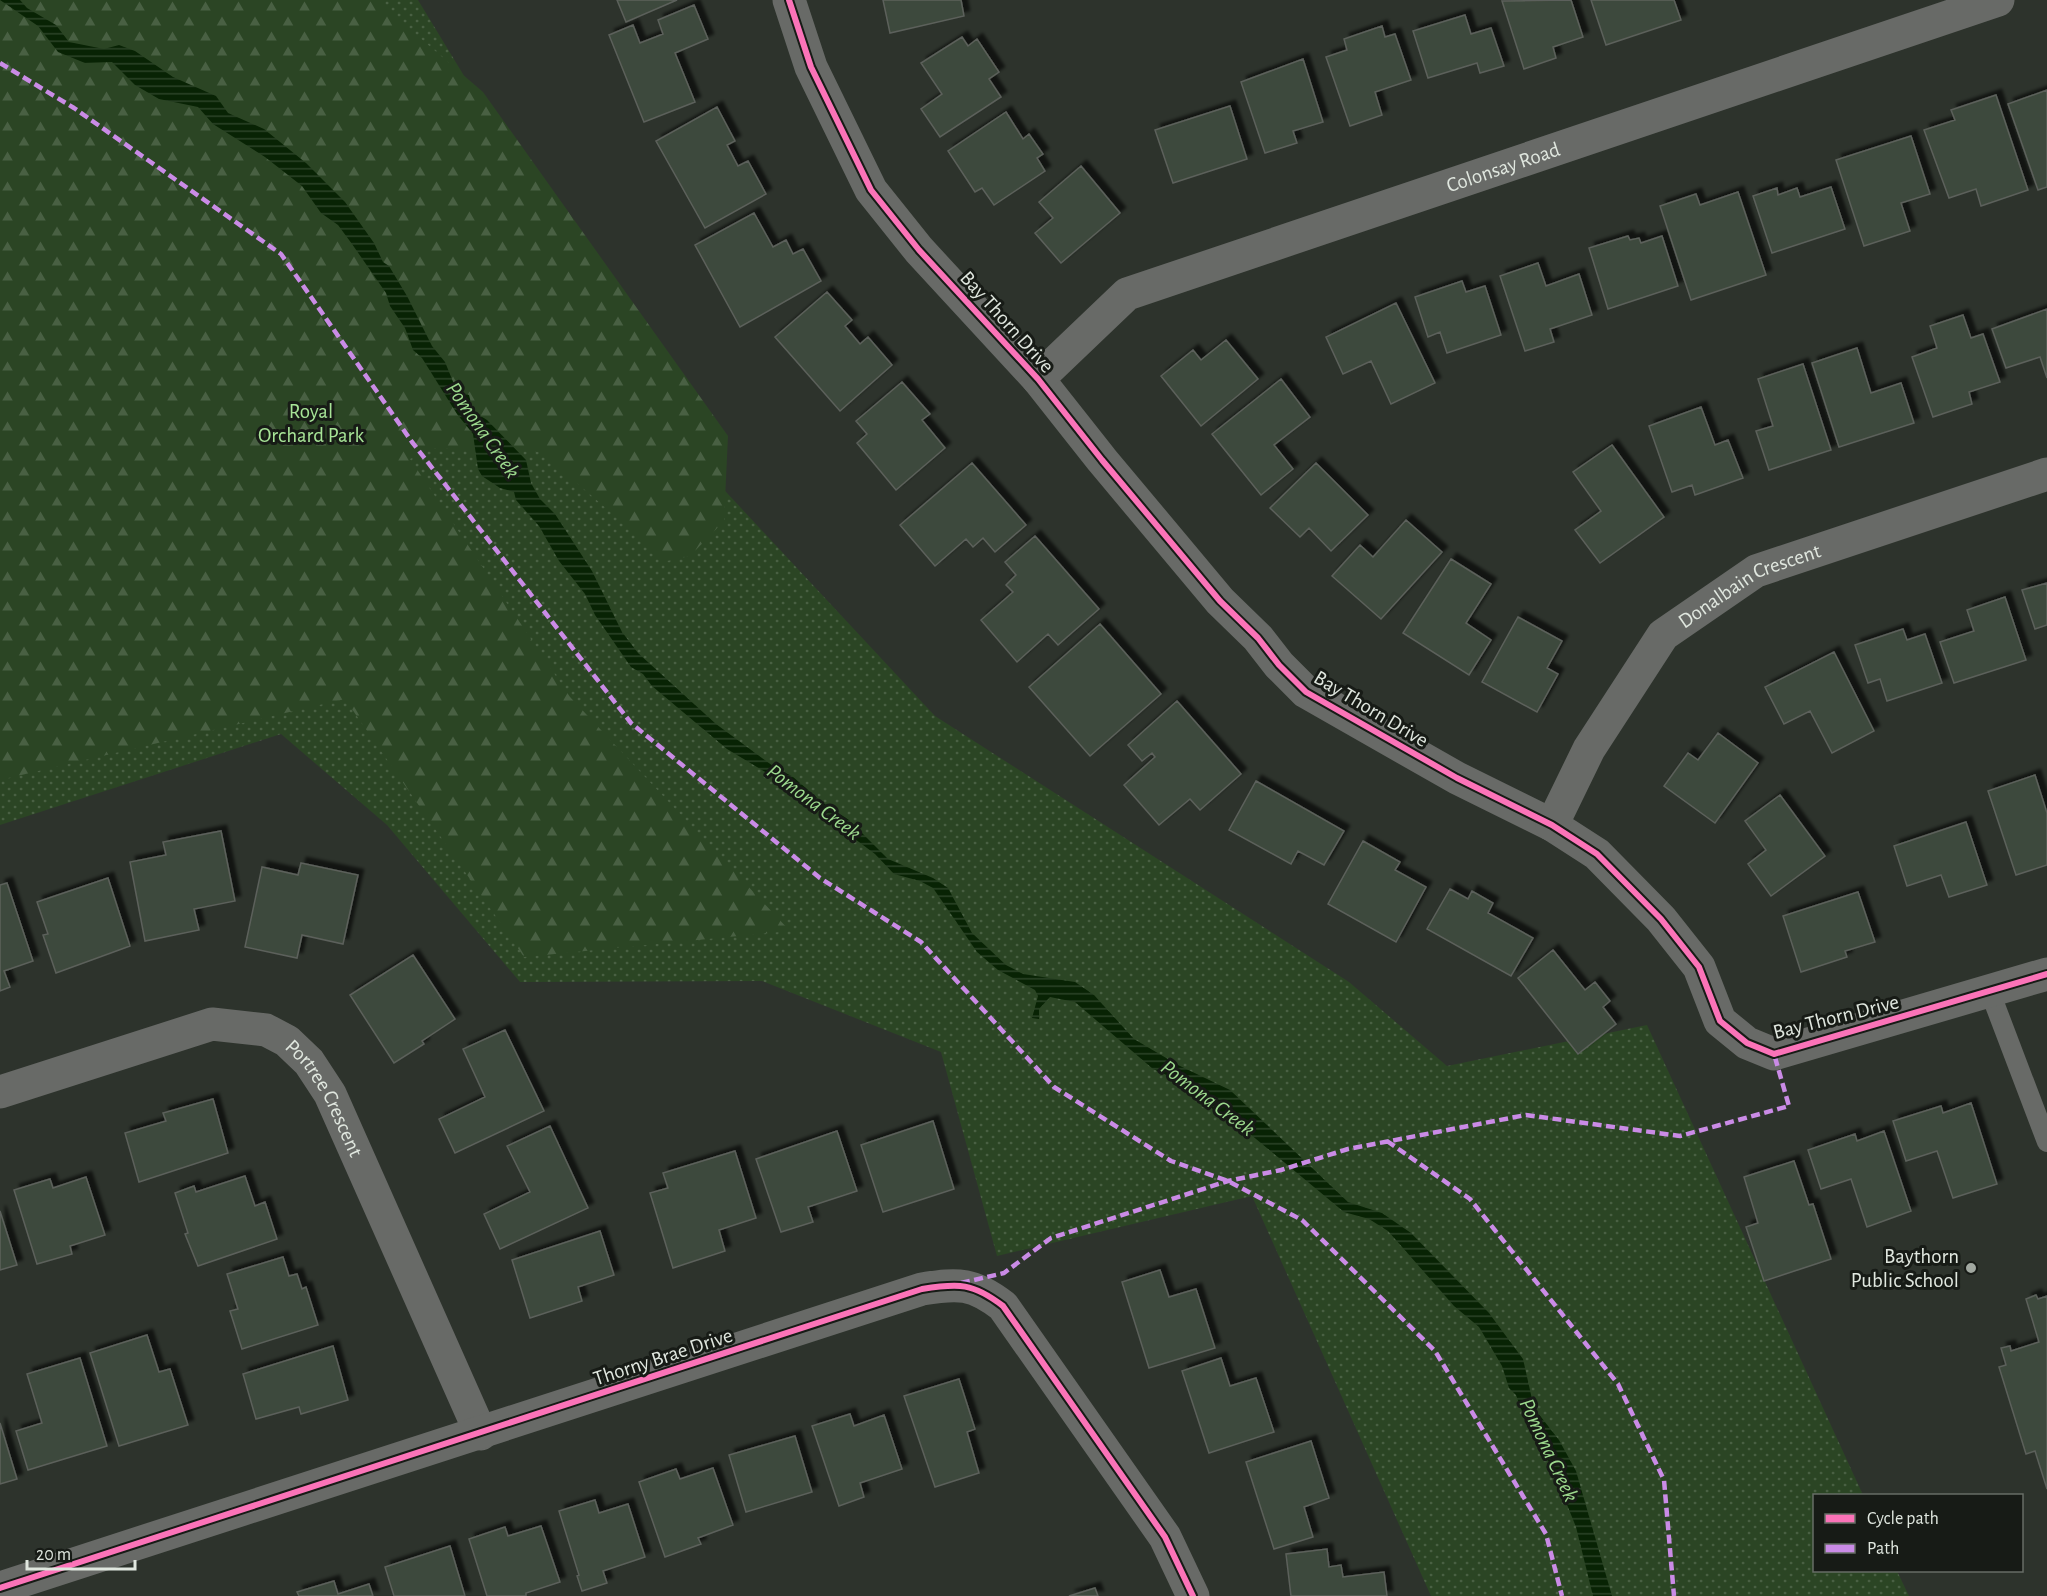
<svg xmlns="http://www.w3.org/2000/svg" width="2047" height="1596" font-family="'Alegreya Sans',sans-serif">
	<style>
		.grass { fill: url(#grass-dots) }
		.forest { fill: url(#forest-firs) }
		.water { fill: url(#water-rules) }
		.building { fill: #3e493c; stroke: #5c615b; stroke-width: 1.5; filter: url(#shadow) }
		.lines { fill: none; stroke-linecap: round; stroke-linejoin: round }
		.service { stroke: #686a67; stroke-width: 20 }
		.minor { stroke: #686a67; stroke-width: 33 }
		.quiet { stroke: #ca8be6; stroke-width: 4.5; stroke-dasharray: 9 4.5; stroke-linecap: butt }
		.cycleway-casing { stroke: #171b16; stroke-width: 10 }
		.cycleway { stroke: #fb73b8; stroke-width: 6 }
		.poi-dot { fill: #a1a8a0; stroke: #171b16; stroke-width: 2 }
		.labels { text-anchor: middle; dominant-baseline: central; stroke-width: 6; stroke-linejoin: round; paint-order: stroke }
		.street-label { font-size: 21px; fill: #e0e7df; stroke: #171b16 }
		.park-label { font-size: 21px; fill: #a7e497; stroke: #171b16 }
		.poi-label { font-size: 21px; fill: #e0e7df; stroke: #171b16; text-anchor: end }
		.water-label { font-size: 22px; font-style: italic; fill: #9cd98d; stroke: #171b16 }
	</style>
	<defs>
		<pattern id="grass-dots" width="8" height="8" patternUnits="userSpaceOnUse" patternTransform="scale(1.5)"><rect width="8" height="8" fill="#2b4524"/><path d="M2 2h.1M6 6h.1" fill="none" stroke="#496043" stroke-width="1.8" stroke-linecap="round"/></pattern>
		<pattern id="forest-firs" width="22" height="20" patternUnits="userSpaceOnUse" patternTransform="scale(1.5)"><rect width="22" height="20" fill="#2b4524"/><path d="M5 1l3.5 6h-7zM16 11l3.5 6h-7z" fill="#496043"/></pattern>
		<pattern id="water-rules" width="6" height="5" patternUnits="userSpaceOnUse" patternTransform="scale(1.5)"><rect width="6" height="5" fill="#082304"/><path d="M0 2.5h6" fill="none" stroke="#2c4328"/></pattern>
		<filter id="shadow"><feDropShadow dx="5.5" dy="-5.5" stdDeviation="1.5" flood-color="#0009"/></filter>
	</defs>
	<rect width="100%" height="100%" fill="#2d332c"/>
	<path class="grass" d="M0 0H418L700 464 935 716 1349 982 1447 1066 1647 1025 1863 1495 1814 1496V1570L1897 1571 1909 1596H1431L1252 1196 997 1256 941 1052 762 981 520 982 387 825 281 734 0 825Z"/>
	<path class="forest" d="M0 0H376L483 92 728 436 724 521 690 556 667 561 541 452 433 448 410 459 570 697 790 931 524 957 345 699 0 780Z"/>
	<path class="water" d="M0 0H20L27 8 56 25 69 42 104 49 119 45 135 51 173 77 216 96 228 113 264 129 306 163 345 202 374 243 383 262 389 266 407 296 432 346 445 362 456 389 469 395 473 411 487 420 526 460 531 483 540 499 555 514 592 571 622 632 638 653 716 724 777 769 792 776 823 803 849 820 888 859 933 878 948 888 972 933 1006 965 1023 974 1075 982 1094 995 1134 1039 1178 1065 1230 1090 1348 1202 1382 1213 1411 1233 1489 1313 1523 1359 1534 1408 1559 1440 1576 1471 1612 1596H1593L1576 1527 1551 1465 1528 1428 1516 1395 1509 1388 1502 1366 1479 1327 1454 1306 1388 1231 1369 1219 1344 1212 1238 1124 1217 1115 1198 1089 1153 1069 1075 1002 1050 997 1039 1009V1019L1032 1018 1038 996 1035 990 998 970 977 952 933 888 920 881 894 874 875 854 847 833 842 823 791 794 772 776 727 749 652 686 643 674 631 667 595 615 585 594 559 561 539 526 516 500 514 492 500 488 482 476 478 469 473 434 457 414 422 358 413 350 405 328 390 306 386 293 352 244 338 225 321 213 302 186 265 157 213 124 198 107 159 99 135 85 112 62 85 63 58 52 38 26Z"/>
	<path class="building" d="M617 0H677L626 22Z
		M883 0H961L964 16 890 33Z
		M1571 0 1583 37 1553 47 1556 58 1524 69 1502 1Z
		M1591 0H1674L1681 20 1606 45Z
		M694 5 708 39 675 53 695 102 644 122 609 35 633 25 640 43 663 34 658 20Z
		M1465 15 1471 34 1491 28 1504 66 1480 73 1477 63 1428 78 1413 31Z
		M1382 26 1385 37 1395 34 1411 80 1375 92 1382 115 1350 126 1326 57 1347 50 1344 39Z
		M962 37 968 46 977 39 999 72 989 79 1001 97 940 137 921 109 942 94 921 63Z
		M1303 59 1323 122 1293 131 1297 143 1265 153 1241 82Z
		M2047 90V187L2038 190 2008 104Z
		M1996 95 2028 190 1981 206 1976 189 1949 198 1924 130 1955 120 1951 110Z
		M1230 106 1247 159 1173 183 1155 130Z
		M717 107 735 141 727 145 738 166 748 161 766 194 705 228 656 141Z
		M1006 112 1023 139 1029 134 1043 154 1037 158 1045 171 994 205 982 188 975 192 948 151Z
		M1911 136 1930 194 1901 203 1910 231 1864 246 1836 160Z
		M1081 166 1120 213 1061 263 1035 233 1053 218 1039 202Z
		M1831 187 1845 229 1772 253 1753 196 1777 188 1778 195 1797 188 1800 197Z
		M1738 192 1766 275 1691 300 1660 206 1696 194 1700 205Z
		M754 213 773 247 786 240 793 254 803 249 821 281 740 327 695 245Z
		M1628 236 1630 240 1639 238 1641 243 1662 236 1678 286 1608 309 1589 248Z
		M1538 263 1546 286 1579 274 1592 315 1550 329 1554 342 1525 351 1500 276Z
		M1462 281 1466 292 1485 286 1501 335 1447 353 1440 332 1428 337 1415 297Z
		M827 292 852 320 845 326 860 344 868 337 892 365 840 411 775 337Z
		M1396 303 1435 383 1391 404 1371 361 1343 374 1326 337Z
		M2047 309V378L2040 357 2006 368 1992 329Z
		M1963 315 1971 338 1983 334 2000 382 1969 392 1972 404 1933 417 1912 357 1937 348 1930 326Z
		M1226 340 1258 379 1201 426 1161 376 1193 350 1201 360Z
		M1857 348 1871 393 1901 383 1914 423 1839 447 1812 363Z
		M1803 364 1831 450 1769 470 1756 431 1773 426 1758 379Z
		M1281 379 1310 417 1274 445 1293 469 1261 495 1212 434Z
		M902 382 930 414 922 420 945 448 896 490 857 443 867 434 856 421Z
		M1701 407 1715 445 1728 440 1743 478 1695 495 1692 485 1672 492 1649 426Z
		M1612 445 1664 517 1600 563 1575 530 1601 511 1573 472Z
		M972 463 1026 525 995 552 983 538 973 547 966 539 935 566 900 525Z
		M1316 463 1368 515 1331 551 1309 528 1300 537 1270 508Z
		M1406 520 1442 552 1381 619 1332 576 1360 545 1373 557Z
		M1035 536 1099 609 1058 645 1048 634 1017 662 981 620 1013 592 1006 585 1016 575 1005 562Z
		M1451 559 1491 584 1466 623 1491 640 1469 675 1403 633Z
		M2047 583V625L2035 629 2022 590Z
		M2005 597 2026 660 1954 683 1940 642 1974 631 1967 610Z
		M1518 617 1562 641 1547 668 1558 674 1537 712 1482 682Z
		M1100 624 1161 694 1090 756 1029 687Z
		M1903 629 1907 640 1925 634 1942 683 1887 701 1880 679 1868 683 1855 645Z
		M1834 652 1874 731 1832 753 1810 711 1784 724 1765 687Z
		M1177 701 1241 774 1200 810 1190 799 1159 825 1124 785 1155 757 1152 753 1142 761 1128 745Z
		M1718 733 1758 763 1715 823 1664 786 1688 753 1698 760Z
		M2035 775 2047 813V865L2016 875 1988 791Z
		M1256 781 1344 831 1324 865 1298 851 1291 864 1229 830Z
		M1780 795 1825 856 1771 896 1748 864 1766 850 1745 821Z
		M1966 822 1987 885 1949 897 1941 875 1907 886 1894 846Z
		M221 831 235 901 194 909 199 930 145 941 130 862 166 855 163 842Z
		M1363 841 1400 862 1395 870 1426 887 1396 942 1328 904Z
		M301 863 358 875 343 944 302 935 297 958 245 947 262 867 298 875Z
		M108 878 130 946 56 973 43 935 48 934 37 902Z
		M7 883 33 961 4 971 10 987 0 991V885Z
		M1450 889 1468 899 1472 891 1493 903 1488 913 1533 938 1511 976 1427 929Z
		M1858 892 1875 942 1845 951 1847 957 1801 972 1783 916Z
		M1553 950 1585 990 1595 982 1610 1001 1603 1007 1616 1024 1578 1054 1518 978Z
		M413 955 455 1019 422 1041 424 1044 394 1063 350 995Z
		M505 1030 544 1111 455 1153 439 1119 485 1097 463 1049Z
		M213 1099 228 1153 139 1182 125 1133 166 1121 163 1113Z
		M1971 1103 1997 1184 1953 1198 1937 1151 1906 1161 1893 1121 1941 1106 1943 1113Z
		M933 1121 954 1189 883 1212 861 1145Z
		M550 1126 588 1208 500 1249 484 1214 530 1192 507 1146Z
		M837 1131 857 1191 808 1207 813 1222 781 1232 756 1159Z
		M1884 1131 1911 1211 1867 1227 1851 1179 1821 1189 1808 1150 1855 1134 1857 1141Z
		M735 1151 756 1218 719 1230 725 1251 673 1268 650 1193 668 1188 663 1173Z
		M1794 1161 1809 1205 1813 1204 1831 1259 1764 1281 1746 1227 1758 1223 1744 1177Z
		M245 1176 255 1206 265 1202 277 1239 198 1266 185 1234 188 1233 175 1193 194 1186 196 1192Z
		M86 1177 105 1235 70 1246 72 1254 37 1264 14 1190 50 1179 53 1188Z
		M0 1211 17 1265 0 1270Z
		M600 1231 614 1275 578 1287 582 1301 530 1318 512 1260Z
		M283 1257 289 1276 297 1274 302 1289 306 1287 318 1325 242 1349 230 1311 238 1309 227 1274Z
		M1160 1270 1169 1297 1196 1289 1215 1348 1149 1368 1122 1282Z
		M2036 1295 2038 1299 2047 1296V1489L2035 1451 2026 1454 1999 1367 2006 1365 2001 1348 2010 1346 2011 1351 2039 1342 2026 1299Z
		M147 1335 159 1372 170 1369 188 1425 119 1446 90 1353Z
		M333 1346 348 1400 301 1414 299 1407 256 1419 243 1374Z
		M80 1358 107 1446 28 1470 16 1431 42 1423 27 1374Z
		M1221 1358 1230 1386 1256 1378 1274 1432 1209 1453 1182 1371Z
		M959 1379 975 1429 967 1432 979 1473 935 1487 904 1396Z
		M850 1414 854 1426 884 1415 902 1469 860 1483 864 1497 839 1506 812 1426Z
		M0 1423 17 1479 0 1484Z
		M795 1436 812 1492 746 1512 729 1455Z
		M1311 1441 1329 1498 1304 1507 1313 1537 1274 1549 1246 1462Z
		M713 1468 733 1525 698 1538 701 1544 665 1557 639 1482 676 1469 680 1479Z
		M595 1500 599 1513 628 1504 645 1557 603 1571 607 1583 582 1591 577 1576 579 1575 559 1511Z
		M541 1526 560 1582 526 1593V1596H487L469 1539 505 1527 508 1536Z
		M450 1546 465 1596H394L385 1567Z
		M1327 1549 1329 1567 1341 1565 1343 1577 1384 1572 1387 1596H1291L1286 1554Z
		M334 1581 338 1594 369 1584 373 1596H299L297 1592Z
		M1095 1588 1098 1596H1069Z"/>
	<g class="lines">
		<path class="service" d="M1990 992 2047 1142"/>
		<g class="minor">
			<path d="M789 0 811 67 871 190 919 250 1038 379 1102 460 1220 601 1258 638 1279 665 1306 692 1457 778 1552 825 1597 854 1661 919 1699 967 1720 1021 1747 1043 1774 1054 2047 974"/>
			<path id="s1" d="M1038 379 1127 294 1998 0"/>
			<path id="s2" d="M1552 825 1589 749 1663 635 1756 571 2047 474"/>
			<path id="s3" d="M0 1092 212 1024 266 1030 287 1041 309 1062 330 1094 481 1434"/>
			<path d="M0 1588 922 1289C959 1283 973 1283 1003 1306L1165 1537 1193 1596"/>
		</g>
		<path class="quiet" d="M0 63 74 108 281 254 412 442 631 723 820 878 921 942 1054 1087 1171 1161 1228 1181 1302 1220 1435 1351 1546 1534 1562 1596
			M1387 1141 1470 1199 1618 1384 1664 1480 1674 1596
			M961 1283 1004 1273 1051 1238 1228 1181 1281 1170 1348 1149 1526 1115 1680 1136 1789 1106 1774 1054"/>
		<g class="cycleway-casing">
			<path id="cycleway" d="M789 0 811 67 871 190 919 250 1038 379 1102 460 1220 601 1258 638 1279 665 1306 692 1457 778 1552 825 1597 854 1661 919 1699 967 1720 1021 1747 1043 1774 1054 2047 974
				M0 1588 922 1289C959 1283 973 1283 1003 1306L1165 1537 1193 1596"/>
		</g>
		<use href="#cycleway" class="cycleway"/>
	</g>
	<circle class="poi-dot" cx="1971" cy="1268" r="6"/>
	<g class="labels">
		<g class="street-label">
			<text stroke="none"><textPath href="#s1" startOffset="520">Colonsay Road</textPath></text>
			<text transform="translate(1007 322) rotate(48)">Bay Thorn Drive</text>
			<text stroke="none"><textPath href="#s2" startOffset="321">Donalbain Crescent</textPath></text>
			<text transform="translate(1371 709) rotate(31)">Bay Thorn Drive</text>
			<text transform="translate(1836 1017) rotate(-14)">Bay Thorn Drive</text>
			<text stroke="none"><textPath href="#s3" startOffset="370">Portree Crescent</textPath></text>
			<text transform="translate(663 1357) rotate(-18)">Thorny Brae Drive</text>
		</g>
		<g class="park-label">
			<text x="311" y="411">Royal<tspan x="311" dy="24">Orchard Park</tspan></text>
		</g>
		<g class="poi-label">
			<text x="1959" y="1256">Baythorn<tspan x="1959" dy="24">Public School</tspan></text>
		</g>
		<g class="water-label">
			<text transform="translate(483 430) rotate(55)">Pomona Creek</text>
			<text transform="translate(814 802) rotate(37)">Pomona Creek</text>
			<text transform="translate(1208 1098) rotate(37)">Pomona Creek</text>
			<text transform="translate(1549 1450) rotate(65)">Pomona Creek</text>
		</g>
	</g>
	<rect x="1813" y="1494" width="210" height="78" fill="#171b16" stroke="#676d66" stroke-width="1.5"/>
	<rect x="1825" y="1514" width="30" height="9" fill="#fb73b8" stroke="#676d66" stroke-width="1.5"/>
	<text x="1867" y="1524" font-size="18" fill="#e0e7df">Cycle path</text>
	<rect x="1825" y="1544" width="30" height="9" fill="#ca8be6" stroke="#676d66" stroke-width="1.5"/>
	<text x="1867" y="1554" font-size="18" fill="#e0e7df">Path</text>
	<path d="M27 1560v9h108v-9" fill="none" stroke="#e0e7df" stroke-width="3"/>
	<text x="36" y="1560" font-size="18" fill="#e0e7df" stroke="#171b16" stroke-width="4.5" paint-order="stroke">20 m</text>
</svg>
